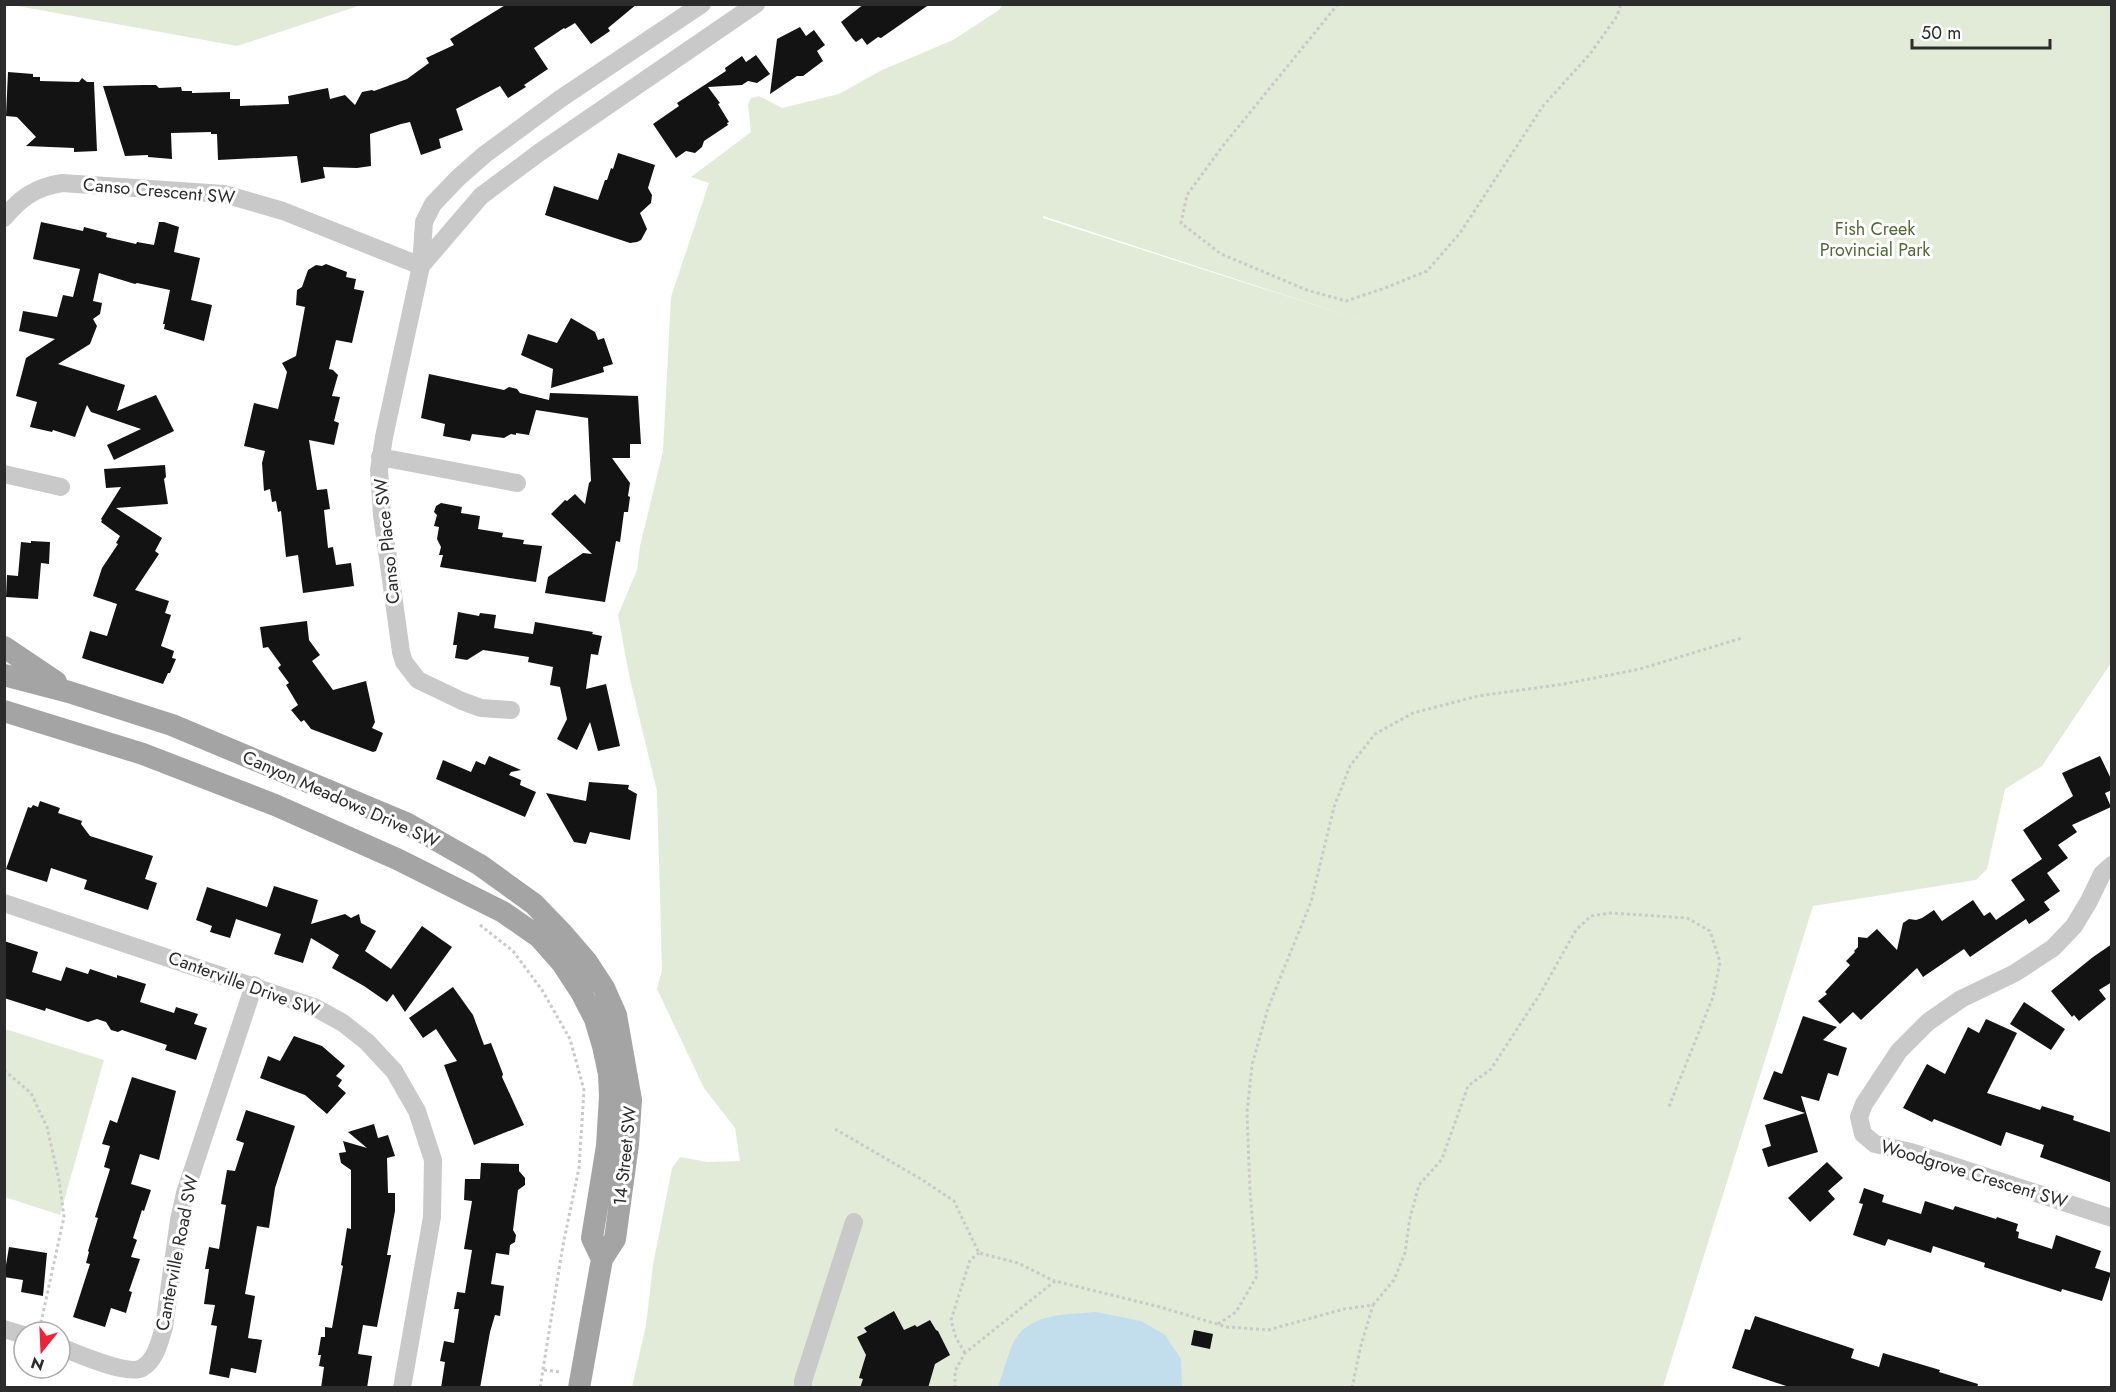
<svg xmlns="http://www.w3.org/2000/svg" width="2116" height="1392" font-family="Jost,sans-serif">
	<style>
		.green { fill: #e2ebd8; fill-rule: evenodd }
		.water { fill: #c2ddec }
		.building { fill: #131313 }
		.lines { fill: none; stroke-linecap: round; stroke-linejoin: round }
		.path { stroke: #c9c9c9; stroke-width: 3; stroke-dasharray: 3 3; stroke-linecap: butt }
		.minor { stroke: #c9c9c9; stroke-width: 18 }
		.major { stroke: #a4a4a4; stroke-width: 22 }
		.labels { text-anchor: middle; dominant-baseline: central; stroke-width: 6; stroke-linejoin: round; paint-order: stroke }
		.street-label { font-size: 18px; fill: #2c2c2c; stroke: #fff }
		.park-label { font-size: 18px; fill: #506937; stroke: #fff }
	</style>
	<rect width="100%" height="100%" fill="#fff"/>
	<path class="green" d="M12 5 361 4V5L237 46Z
		M1002 5H2111V663L2042 766 2005 789 1987 869 1976 880 1813 906 1663 1387H632L646 1325 653 1265 672 1168 680 1157 707 1162 740 1161 735 1128 704 1088 657 989 662 970 657 791 629 675 618 615 637 570 640 546 663 451 671 297 709 183 691 177 751 132 748 104 751 98 759 96 782 108 839 94 882 70 953 40 999 10ZM1043 216 1361 320 1043 218Z
		M5 1029 104 1060 60 1215 5 1197Z"/>
	<path class="water" d="M1096 1312 1141 1321 1165 1335 1181 1359 1182 1387H998C1003 1373 1007 1357 1013 1343 1029 1312 1066 1315 1096 1312Z"/>
	<path class="building" d="M507 4H637L608 28 610 31 591 44 575 23 565 29 564 28 534 48 548 69 524 85 526 87 508 98 500 86 456 109 463 130 439 139 441 148 421 155 410 122 401 124 370 134 371 166 357 168 323 167 325 178 301 183 297 156 218 160 217 134H211V132L171 133 172 159 148 157V155L125 156 103 86 143 85H156L159 88 181 87 182 91H192V93L230 92V99H240V106L289 104 288 96 328 88 330 99 345 95 355 105 362 92 372 90 374 91 407 79 429 63 426 58 454 45 450 39Z
		M864 4H930L881 38 878 37 867 45 862 38 856 42 853 39 841 22Z
		M800 27 806 36 814 30 825 45 817 51 823 61 803 76H797L770 94 777 39Z
		M756 55 770 74 757 83 748 81 742 85 708 87 720 103 718 104 729 122 727 123 728 125 704 141 702 147 695 153 686 151 676 158 653 124 679 106 677 103 726 71 725 68 742 56 746 62Z
		M8 72 33 74V77H40V81L79 82 82 78 87 82H94L97 151 74 152V148L26 146 36 137 17 117 6 116Z
		M618 153 655 165 648 188 652 195 651 203 640 213 647 229 641 240 637 242 630 243 545 215 554 186 598 200 605 180H607L611 168 613 169Z
		M41 222 83 231 84 227 107 233 106 237 136 244 137 242 154 245 159 222H164L179 227 174 252 200 258 191 300 212 305 204 341 164 329 165 324H163L170 290 137 283 135 284 99 273 93 301 102 303 100 314 93 319 97 326 90 344 58 364 125 385 117 411 156 395 174 431 114 460 107 445 141 429 91 412 87 405 75 437 53 430 52 432 30 427 37 402 16 396 26 358 55 339 19 331 23 311 57 317 63 295 73 297 80 269 33 259Z
		M326 264 347 272 346 277 356 279 354 289 364 291 352 343 336 340 329 369 333 370 338 375 332 396 340 397 334 421 339 423 334 445 309 440 317 490 327 489 330 509 324 510 328 548 333 547 336 565 351 563 354 586 303 593 298 555 286 557 281 511 278 512 276 501 272 502 270 489 264 491 262 463 265 451 244 446 254 403 278 409 287 372 282 363 296 356 305 307 296 305 297 290 302 287 308 270 316 265 322 266Z
		M571 318 595 332 598 340 604 338 613 364 603 367 604 372 551 388 553 369 521 355 528 334 557 343Z
		M429 374 504 390 509 387 517 389 520 393 549 400 550 393 638 396 641 444H630V458H612L630 483 628 496 630 497 628 512H624L620 542 616 541 605 602 545 593 548 577 583 553 592 554 551 514 565 500 567 501 575 494 585 504 589 483 591 481 588 418 536 410 529 435 516 433V435L511 434 504 438 472 434 470 441 443 436 445 424 421 418Z
		M165 465 166 477 164 479 168 504 116 508 162 538 155 551 159 554 135 590 169 601 165 613 171 615 161 646 174 651 172 658 176 659 170 673H168L163 684 82 658 90 631 107 636 117 604 93 596 102 568 118 544 116 543 120 536 101 522 102 520 101 519 121 487 106 488 104 469Z
		M441 503 462 507 461 513 480 516 478 529 503 533 502 537 524 540 523 544 542 546 536 582 440 567 443 555H439L441 547 437 539 439 527 434 526 437 515 434 512 436 506Z
		M31 541 50 542 49 564 41 563 38 599 6 597 7 575 18 576 21 542 31 543Z
		M458 612 479 616 480 613 496 615 494 628 533 634 535 622 593 632 592 634 602 636 598 655 591 654 586 689 606 684 620 746 598 751 590 722 577 750 557 739 567 719 560 687 550 685 553 667 528 662 529 657 483 650 467 660 455 658 457 645H453Z
		M307 621 309 640 320 655 312 661 333 690 366 681 375 722 372 728 383 733 376 751 373 752 311 729 304 720 301 722 291 710 298 705 286 685 289 683 278 668 281 665 268 647 263 648 260 627Z
		M489 756 521 770 511 772 509 775 521 780 520 785 536 792 525 817 436 779 443 760 471 772 476 761 485 765Z
		M2100 756 2112 781V790L2105 793 2111 807 2072 825 2077 832 2058 845 2068 858 2047 873 2060 891 2044 902 2050 910 2029 924 2026 919 1970 957 1964 949 1923 977 1917 968 1861 1020 1853 1012 1840 1024 1818 1001 1827 994 1825 992 1850 965 1846 961 1855 952 1854 951 1858 947V937L1867 938 1877 929 1897 950 1903 923 1909 919 1916 920 1922 918 1934 910 1942 921 1973 900 1984 916 1990 912 1996 920 2025 900 2011 880 2042 859 2023 830 2073 796 2062 773Z
		M589 782 629 785 628 789 637 794 630 840 590 832 586 844 574 842 546 793 586 801Z
		M40 801 60 808 58 813 82 821 81 824 90 836 153 856 145 879 157 883 148 910 84 889 87 880 51 868 47 882 6 869 28 807 31 808 33 805 38 807Z
		M274 886 318 900 311 924 345 914 351 918 359 914 361 923 376 931 365 951 391 969 422 926 452 947 405 1012 393 994 387 1002 364 986 332 968 339 955 311 938 303 963 274 954 281 934 236 919 230 938 210 932 212 926 196 920 207 887 267 907Z
		M4 941 38 952 32 972 61 981 66 967 88 974 90 969 117 978V975L146 984 140 1002 174 1013 176 1007 198 1014 194 1024 207 1028 196 1060 165 1050 167 1045 122 1030 118 1032 111 1030 106 1022 97 1019 88 1022 46 1008 45 1011 4 998Z
		M2112 944V982L2099 990 2106 999 2079 1021 2074 1015 2072 1017 2051 991 2093 957Z
		M453 987 473 1015 484 1045 491 1043 503 1074 502 1077 524 1125 474 1145 444 1065 457 1061 436 1029 423 1038 409 1018Z
		M2024 1002 2065 1029 2051 1050 2010 1024Z
		M1803 1016 1837 1027 1823 1040 1847 1048 1838 1076 1828 1073 1819 1101 1801 1096 1818 1152 1768 1167 1762 1149 1771 1146 1765 1125 1805 1113 1763 1099 1774 1071 1782 1074Z
		M1986 1019 2017 1033 1987 1093 2040 1110 2042 1106 2074 1116 2073 1120 2112 1133V1183L2040 1157 2044 1145 2006 1132 2001 1146 1934 1119 1932 1122 1903 1108 1927 1064 1945 1074 1968 1027 1979 1033Z
		M294 1036 322 1046 345 1066 336 1076 342 1080 338 1086 346 1093 327 1114 305 1095 260 1078 268 1056 280 1061Z
		M132 1077 176 1091 159 1160 140 1154 131 1184 151 1190 144 1211 142 1210 133 1238 137 1240 131 1257 140 1259 129 1291 132 1292 126 1313 111 1308 105 1327 73 1317 90 1264 86 1263 89 1252 88 1251 98 1218 95 1217 110 1169 104 1167 110 1146 102 1144 110 1120 117 1123Z
		M246 1110 295 1126 275 1188 269 1228 257 1226 245 1294 255 1296 248 1338 262 1340 256 1373 231 1368 229 1378 209 1374 217 1326 211 1325 215 1305 204 1304 209 1269H205L209 1247 219 1249 226 1205 221 1204 227 1170 235 1171 244 1143 236 1140Z
		M374 1124 378 1138 388 1135 395 1156 387 1158 388 1193H395V1211L387 1255H391L377 1327 363 1325 358 1354 372 1356 367 1388H321L324 1367 319 1366 321 1355H318L321 1337H325V1327L332 1328 343 1266 341 1265 347 1228 351 1229V1170L341 1163 339 1153 346 1152 343 1141 367 1148 348 1132Z
		M1827 1162 1843 1178 1828 1191 1835 1199 1810 1222 1788 1198Z
		M481 1163 519 1164V1171L525 1178V1185L518 1190 513 1230 516 1235 515 1242 510 1245 509 1255 496 1253 491 1284 504 1286 500 1316 495 1315 490 1332 480 1388H441L445 1362 440 1361 444 1341 454 1343 459 1309H454L457 1292 465 1293 472 1250 464 1249 472 1201 464 1200 465 1179H480Z
		M1864 1188 1884 1195 1882 1202 1921 1214 1925 1201 1953 1210 1955 1206 1996 1219 1997 1217 2018 1224 2016 1231 2019 1232 2018 1238 2052 1249 2056 1235 2101 1251 2095 1268 2111 1273 2102 1301 2062 1289 2061 1292 1984 1267 1985 1263 1933 1246 1931 1253 1888 1239 1885 1246 1853 1235 1863 1204 1859 1203Z
		M9 1247 47 1253 43 1296 21 1292 23 1280 4 1277Z
		M894 1311 904 1330 915 1325 917 1327 930 1320 936 1330 938 1331 950 1355 935 1364 928 1388H860L863 1379 859 1378 866 1355 857 1337 867 1332 864 1328Z
		M1755 1316 1854 1349 1851 1358 1879 1367 1883 1353 1940 1370 1939 1372 1978 1384 1977 1388H1792L1732 1368 1745 1329 1750 1330Z
		M1194 1330 1213 1334 1210 1349 1191 1345Z"/>
	<g class="lines">
		<path class="path" d="M1338 4 1222 147 1187 195 1181 223 1221 254 1307 290 1346 301 1385 288 1427 271 1460 233 1543 106 1590 54 1617 16 1621 4
			M480 925 513 951 542 990 570 1039 584 1090 579 1168 563 1245 540 1388
			M4 1070 31 1093 47 1127 59 1180 64 1217 40 1327
			M835 1129 921 1179 954 1201 979 1253 1018 1263 1054 1281
			M1218 1324 1236 1312 1257 1276 1250 1191 1247 1113 1252 1065 1268 1008 1311 902 1334 807 1350 766 1375 734 1413 713 1478 696 1564 684 1640 669 1742 638
			M965 1353 956 1338 951 1320 970 1260 979 1253
			M544 1370 561 1372
			M955 1388V1371L965 1353 1055 1281 1160 1307 1227 1327 1268 1330 1344 1309 1373 1305 1394 1280 1405 1253 1410 1218 1419 1185 1442 1159 1468 1086 1491 1069 1540 994 1576 930 1591 916 1611 913 1687 918 1710 931 1720 962 1713 997 1668 1109
			M1352 1388 1360 1349 1373 1305"/>
		<path class="minor" d="M4 218C20 198 36 187 62 183L224 194 283 211 421 266
			M421 266 481 196 540 152 756 4
			M380 457 517 483
			M4 474 61 487
			M511 710 481 708 462 701 418 680 404 662 401 652 382 515 379 470 384 437 421 266 424 222 433 204 458 178 484 155 560 99 702 4
			M2112 865 2102 874 2089 901 2074 926 2053 948 2015 973 1961 999 1928 1022 1899 1051 1864 1104 1859 1117 1863 1134 1875 1144 1911 1152 2112 1218
			M4 903 314 1007 343 1023 367 1042 394 1071 417 1111 433 1160 432 1217 402 1388
			M4 1329 24 1335
			M60 1347C76 1353 127 1376 142 1368 156 1360 160 1340 164 1327L179 1220 185 1193 254 985
			M803 1388V1381L854 1222"/>
		<path class="major" d="M4 647 56 682
			M4 675 69 692 172 725 408 824 480 865 534 904 562 933 587 962 604 988 616 1015 631 1100 628 1144 615 1239 602 1259 579 1388
			M4 711 143 754 275 805 397 859 503 912 539 937 562 963 581 992 595 1019 603 1046 609 1074 610 1096 607 1146 592 1238 602 1259"/>
	</g>
	<g class="labels">
		<g class="street-label">
			<text transform="translate(159 191) rotate(5)">Canso Crescent SW</text>
			<text transform="translate(387 541) rotate(-96)">Canso Place SW</text>
			<text transform="translate(341 799) rotate(24)">Canyon Meadows Drive SW</text>
			<text transform="translate(244 984) rotate(20)">Canterville Drive SW</text>
			<text transform="translate(625 1156) rotate(-84)">14 Street SW</text>
			<text transform="translate(1974 1174) rotate(17)">Woodgrove Crescent SW</text>
			<text transform="translate(177 1253) rotate(-79)">Canterville Road SW</text>
		</g>
		<g class="park-label">
			<text x="1875" y="229">Fish Creek<tspan x="1875" dy="21">Provincial Park</tspan></text>
		</g>
	</g>
	<rect width="2116" height="1392" fill="none" stroke="#2c2c2c" stroke-width="12"/>
	<g transform="translate(42 1350) rotate(198)"><circle r="28" fill="#ffffff" stroke="#ababab" stroke-width="1.5"/>
	<path d="M0-4.5L10 22L0 15L-10 22Z" fill="#ed2339"/>
	<text y="-9" font-size="16" font-weight="bold" text-anchor="middle" fill="#2c2c2c">N</text>
	</g>
	<path d="M1912 39v9h138v-9" fill="none" stroke="#2c2c2c" stroke-width="3"/>
	<text x="1921" y="39" font-size="18" fill="#2c2c2c" stroke="#ffffff" stroke-width="4.5" paint-order="stroke">50 m</text>
</svg>
